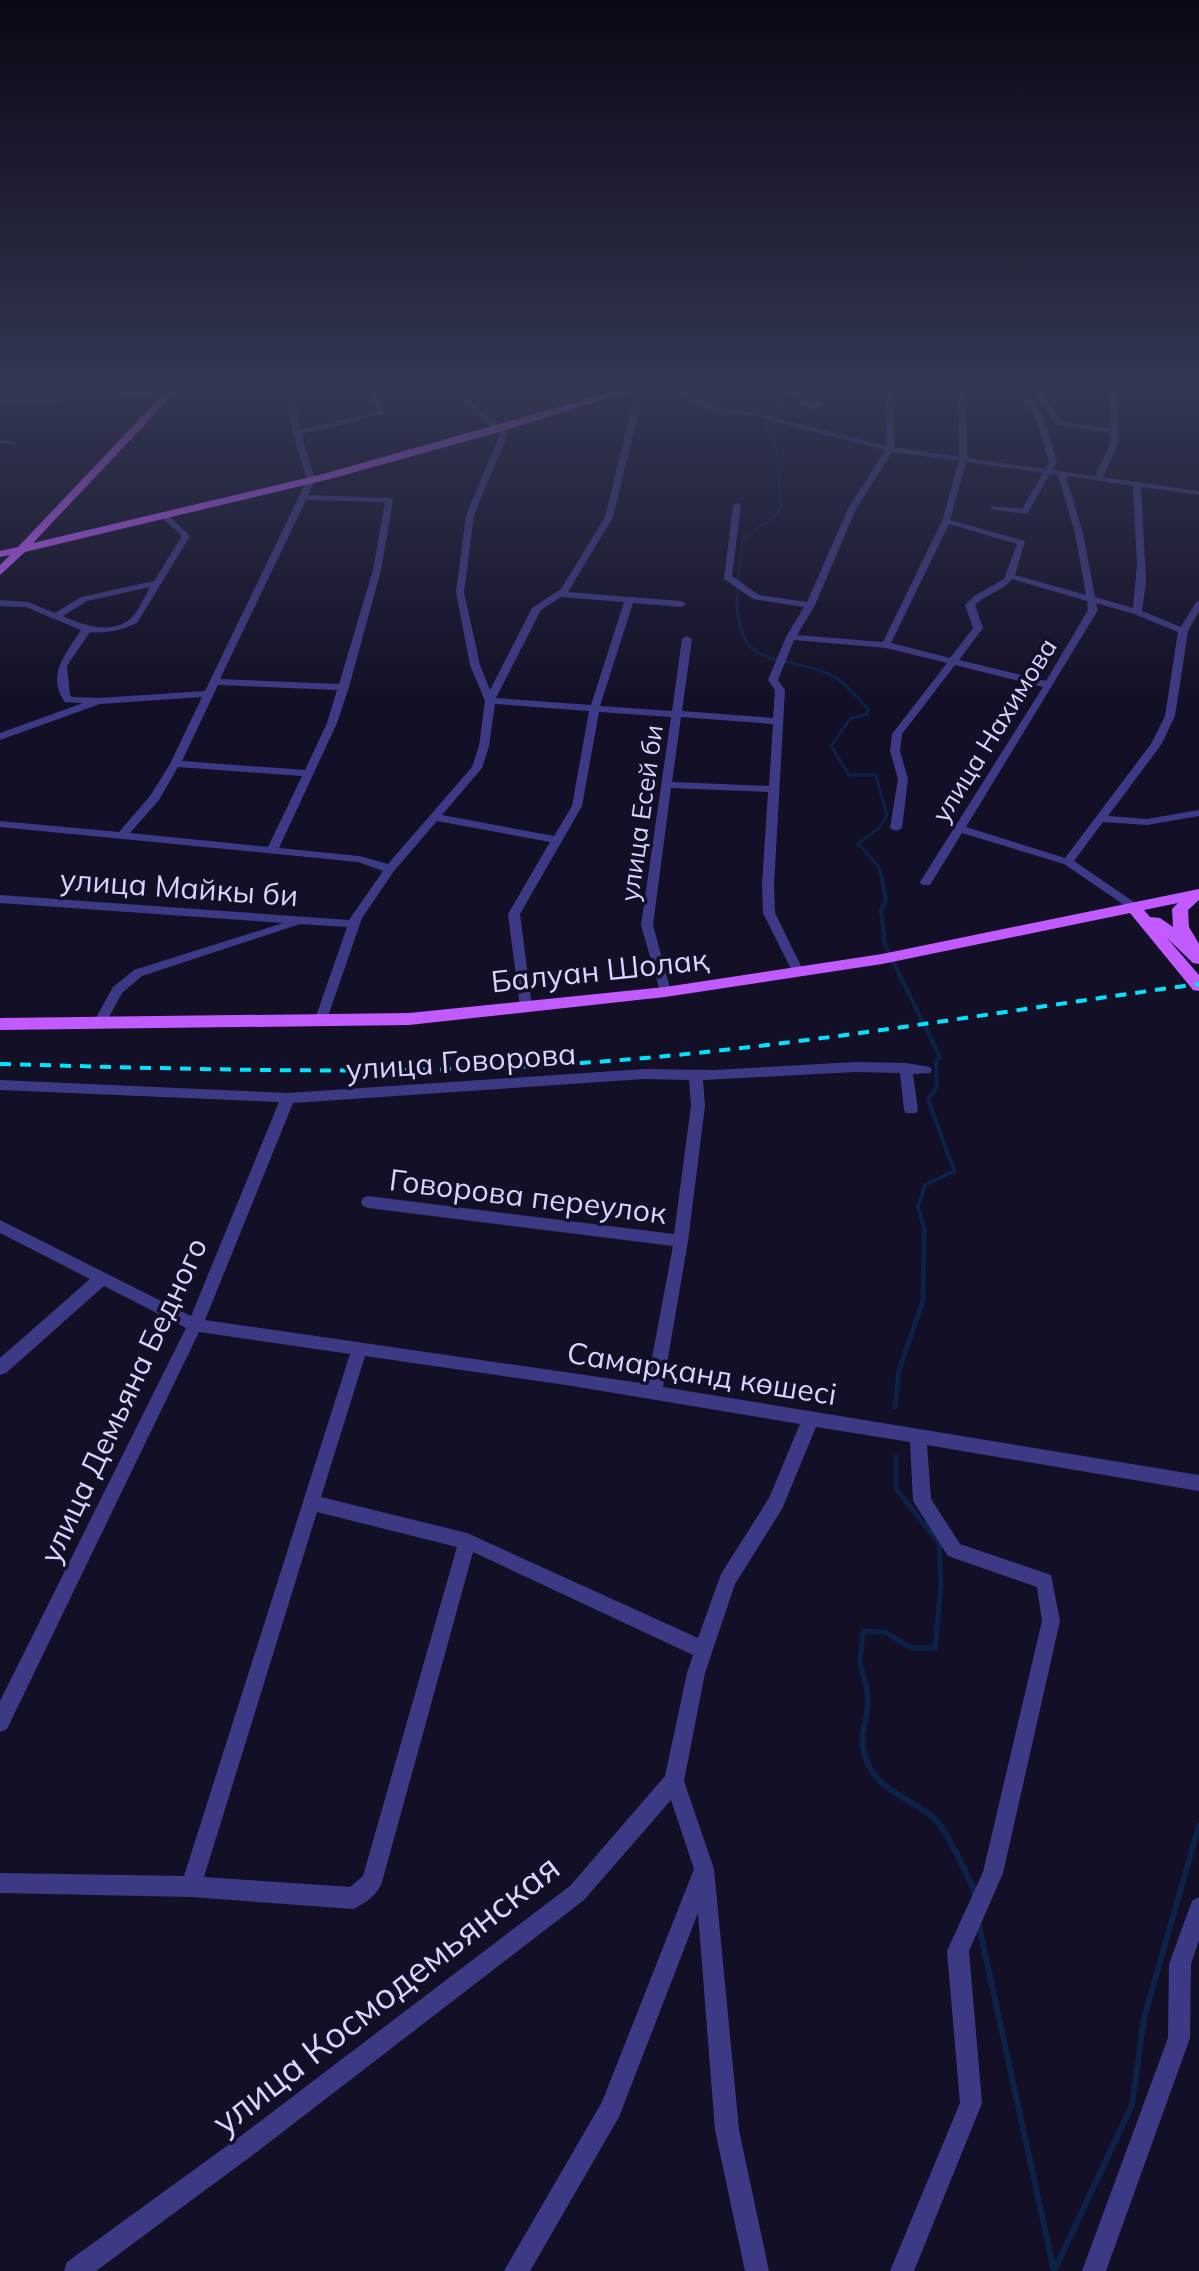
<svg xmlns="http://www.w3.org/2000/svg" width="1199" height="2271" font-family="Mulish,sans-serif">
	<style>
		.lines { fill: none; stroke-linecap: round; stroke-linejoin: round }
		.stream-far4 { stroke: #0c2248; stroke-width: 2 }
		.stream-far3 { stroke: #0c2248; stroke-width: 3 }
		.stream-far2 { stroke: #0c2248; stroke-width: 4 }
		.stream-far1 { stroke: #0c2248; stroke-width: 5 }
		.stream { stroke: #0c2248; stroke-width: 6 }
		.minor { fill: #3d3a85; fill-rule: evenodd }
		.major { fill: #c25bff; fill-rule: evenodd }
		.rail { stroke: #00e5ff; stroke-width: 4; stroke-dasharray: 11 9; stroke-linecap: butt }
		.labels { text-anchor: middle; dominant-baseline: central; stroke-width: 7; stroke-linejoin: round; paint-order: stroke }
		.far-street-label { font-size: 26px; fill: #d9d4ff; stroke: #130f26 }
		.street-label { font-size: 30px; fill: #d9d4ff; stroke: #130f26 }
		.near-street-label { font-size: 36px; fill: #d9d4ff; stroke: #130f26 }
	</style>
	<rect width="100%" height="100%" fill="#130f26"/>
	<g class="lines">
		<path class="stream-far4" d="M772 418 780 407 779 392
			M737 600 742 540 776 515 781 507 777 450 766 426 769 421"/>
		<path class="stream-far3" d="M737 598C737 674 784 653 831 675 845 681 857 699 868 709L867 714 850 719 831 746 849 775H876L887 816 879 828 858 844 879 867 881 876"/>
		<path class="stream-far2" d="M881 874 886 899 881 911 885 945 940 1057 936 1061 937 1087 928 1099 954 1171 925 1185 918 1207 925 1231"/>
		<path class="stream-far1" d="M895 1407 899 1370 923 1301 924 1229
			M866 1687 860 1662 863 1631 885 1632 911 1648H935L941 1584 939 1543 896 1489V1456"/>
		<path class="stream" d="M866 1685C874 1717 854 1729 867 1762 877 1789 913 1800 933 1817 948 1831 963 1868 973 1887L975 1897
			M979 1926 1054 2271
			M1055 2269 1132 2105 1144 2018 1199 1825"/>
		<path class="minor" d="M284 384H292L300 430 378 411 364 384H371L385 414 301 434 315 480 308 495 389 498 393 500 381 570 349 687 337 723 279 848 359 856 388 864 472 767 479 746 485 701 470 665 456 592 466 515 500 434 444 384H451L508 434 474 515 464 592 480 665 490 690 532 608 561 589 605 517 633 402 628 389 632 387 636 389 641 402 613 517 568 592 681 601 686 604 681 607 633 603 600 706 672 711 682 639 687 636 692 639 682 711 773 718 775 690 768 680 786 637 804 607 753 599 724 579 733 505 737 503 741 505 732 576 759 595 807 602 848 509 885 450 760 418 708 411 666 384H674L713 407 760 414 886 446V384H893L894 447 959 457 958 384H965L967 458 1045 469 1049 462 1035 416 1015 384H1022L1043 416 1057 462 1052 470 1095 476 1110 444V433L1056 425 1037 397 1034 384H1041L1045 397 1061 421 1110 429 1109 384H1116L1118 444 1103 477 1199 491V495L1141 487 1146 581 1142 611 1181 627 1196 602 1199 601V612L1188 631 1175 716 1161 745 1108 816 1147 819 1199 810V816L1147 825 1103 822 1074 861 1137 904 1139 907 1133 911 1064 864 962 833 930 885H922L920 882 1043 687 955 665 902 734 900 751 908 779 902 828 896 831 890 828 898 779 890 751 892 734 947 663 886 648 794 640 778 680 785 690 774 885 775 913 804 972 802 975H794L763 913 762 885 768 792 671 788 653 925 671 992 669 995H661L641 925 671 717 599 712 582 806 520 914 532 1007 531 1010H521L520 1007 508 914 550 842 437 821 394 871 362 918 325 1025 320 1026 314 1022 347 927 300 924 142 976 122 993 103 1028H93L92 1025 113 987 134 970 283 923 0 903V895L349 920 383 871 358 862 0 827V821L119 832 150 796 170 764 202 697 100 704 0 740V733L83 703 65 702C45 676 67 652 81 630L26 607 0 606V600L28 602 55 613 81 597 154 581 182 536 160 516 167 514 190 536 137 623C121 630 107 634 90 632L67 666 70 695 72 697 99 698 205 691 307 480 293 433ZM892 452 959 461 942 521 883 642 797 635 815 605 856 509ZM966 462 1043 473 1022 509 992 506 991 508 995 510 1027 514 1050 474 1058 475 1075 533 1086 595 1015 575 1025 541 950 520ZM1066 476 1133 486 1137 565 1133 608 1095 597 1083 533ZM306 500 385 502 373 570 339 684 220 679ZM949 524 1017 544 1004 579 974 596 965 605 973 628 950 658 891 643ZM1012 579 1087 601 1088 610 1046 681 959 660 983 628 975 605C986 594 1002 592 1012 579ZM150 587C144 597 138 613 130 619 110 635 82 625 63 616L87 601ZM561 597 624 602 591 705 496 698 541 610ZM1096 603 1134 614 1178 632 1165 716 1151 744 1065 858 966 827 1098 610ZM218 685 337 690 327 723 305 770 182 761ZM495 704 589 711 572 806 554 836 442 815 482 768 489 746ZM681 717 773 724 769 786 672 782ZM178 767 302 776 268 847 130 833 159 800Z
			M733 384H749L816 396 825 405 812 409 799 404 802 397ZM809 399 814 400 817 404 806 401Z
			M172 391 169 395 0 404V400Z
			M0 439 17 442 13 444 0 443Z
			M855 1062 906 1063 930 1067 932 1070 930 1073 913 1074 918 1110 916 1113H906L904 1110 900 1073 855 1072 703 1080 705 1106 688 1241 663 1387 1199 1475V1491L927 1445 931 1499 960 1544 1051 1575 1060 1621 1003 1873 969 1951 982 2103 914 2271H890L960 2103 947 1951 983 1872 1042 1621 1037 1587 948 1556 913 1501 910 1442 816 1427 782 1509 735 1584 705 1673 684 1781 714 1869 739 2130 769 2271H745L715 2130 698 1913 619 2117 530 2271H504L602 2102 694 1869 671 1800 584 1900 258 2151 96 2271H64L67 2262 242 2135 570 1886 665 1776 687 1673 693 1655 473 1552 382 1882C378 1894 365 1904 353 1909L191 1897 0 1893V1873L184 1876 350 1354 199 1332 7 1729 0 1732V1701L186 1328 104 1286 6 1373 0 1375V1358L90 1279 0 1233V1220L191 1316 279 1102 0 1090V1080L288 1093 644 1069 714 1070ZM644 1079 689 1080 691 1106 674 1234 368 1196 363 1198 361 1202 363 1206 368 1208 673 1246 647 1384 205 1320 293 1103ZM365 1356 566 1385 800 1424 769 1498 721 1574 698 1638 467 1533 321 1497ZM317 1512 457 1547 363 1876 350 1887 204 1877Z
			M1199 1897V1940L1191 1964 1190 2038 1106 2271H1082L1168 2038 1169 1964 1192 1901Z"/>
		<path class="major" d="M173 384H183L33 543 323 474 640 384H654L492 434 330 479 25 552 0 575V565L10 555 0 557V551L18 547Z
			M1199 889V900L1188 910 1189 927 1199 944V964L1193 963 1167 938 1199 975V991L1193 990 1130 913 882 964 665 997 409 1025 0 1030V1018L409 1013 665 987 882 954ZM1178 903 1172 909 1173 927 1160 918 1150 917 1144 910Z"/>
		<path class="rail" d="M0 1064C194 1069 387 1076 581 1063 788 1049 993 1012 1199 984"/>
	</g>
	<linearGradient id="sky" x2="0" y2="1"><stop stop-color="#0a0815"/><stop offset="0.55" stop-color="#333752"/><stop offset="1" stop-color="#333752" stop-opacity="0"/></linearGradient>
	<rect width="1199" height="702" fill="url(#sky)"/>
	<g class="labels">
		<g class="far-street-label">
			<text transform="translate(994 730) rotate(-58)">улица Нахимова</text>
			<text transform="translate(641 813) rotate(-82)">улица Есей би</text>
		</g>
		<g class="street-label">
			<text transform="translate(179 887) rotate(4)">улица Майкы би</text>
			<text transform="translate(600 970) rotate(-6)">Балуан Шолақ</text>
			<text transform="translate(461 1061) rotate(-4)">улица Говорова</text>
			<text transform="translate(528 1196) rotate(7)">Говорова переулок</text>
			<text transform="translate(702 1373) rotate(9)">Самарқанд көшесі</text>
			<text transform="translate(123 1400) rotate(-65)">улица Демьяна Бедного</text>
		</g>
		<g class="near-street-label">
			<text transform="translate(385 1994) rotate(-38)">улица Космодемьянская</text>
		</g>
	</g>
</svg>
